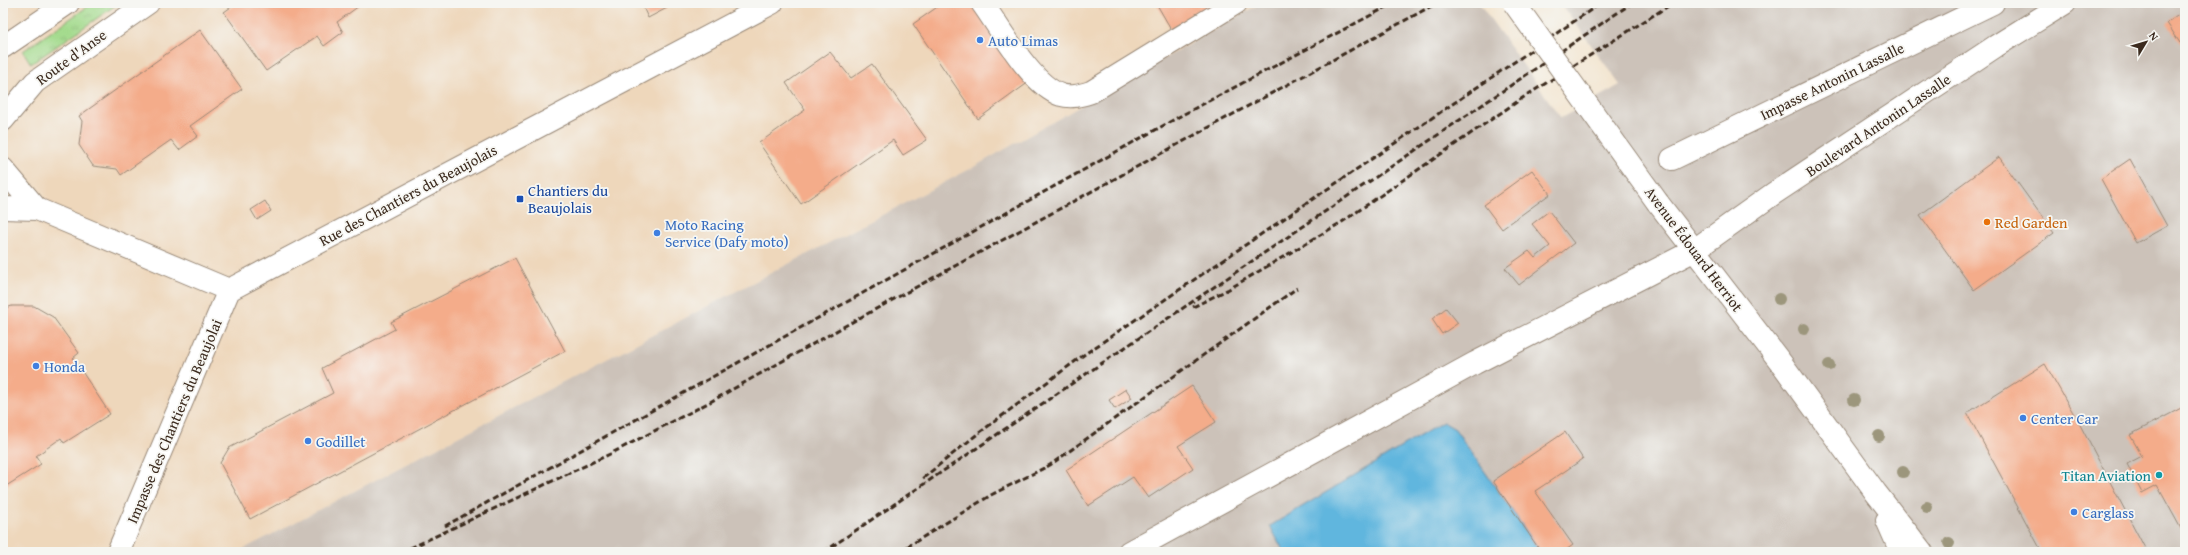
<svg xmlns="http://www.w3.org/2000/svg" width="2188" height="555" font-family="'Gentium Book Plus',serif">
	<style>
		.built { fill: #eed7bb }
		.industrial { fill: #ccc2b9 }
		.grass { fill: url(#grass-tufts); stroke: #6e8254 }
		.water { fill: #61b6de; stroke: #4e707e }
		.building { fill: #f4ac8a }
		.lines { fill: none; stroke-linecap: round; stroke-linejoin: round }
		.minor-casing { stroke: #978776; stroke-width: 24 }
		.major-casing { stroke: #978776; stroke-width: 24 }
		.minor { stroke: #fff; stroke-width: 22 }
		.major { stroke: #fff; stroke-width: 22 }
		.rail { stroke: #3b2a1e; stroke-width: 3; stroke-dasharray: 6 3; stroke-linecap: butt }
		.major-bridge-casing { stroke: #978776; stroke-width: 24; stroke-linecap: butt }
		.major-bridge { stroke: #fff; stroke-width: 22 }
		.tree { fill: #9c967c }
		.shop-dot { fill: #3f7fe0; stroke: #f6f6f2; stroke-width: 1.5 }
		.transit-dot { fill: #1a4fb4; stroke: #f6f6f2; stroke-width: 1.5 }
		.food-dot { fill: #e8710a; stroke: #f6f6f2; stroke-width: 1.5 }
		.culture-dot { fill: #0f9aa8; stroke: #f6f6f2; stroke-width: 1.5 }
		.labels { text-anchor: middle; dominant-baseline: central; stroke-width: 3.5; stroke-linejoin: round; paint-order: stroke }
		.shop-label { font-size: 15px; fill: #366cbe; stroke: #f6f6f2; text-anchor: start }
		.street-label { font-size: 15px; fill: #3b2a1e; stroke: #f6f6f2 }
		.transit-label { font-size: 15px; fill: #164399; stroke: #f6f6f2; text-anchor: start }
		.food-label { font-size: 15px; fill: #c56008; stroke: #f6f6f2; text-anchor: start }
		.culture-label { font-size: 15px; fill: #0d838f; stroke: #f6f6f2; text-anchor: end }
	</style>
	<defs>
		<pattern id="grass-tufts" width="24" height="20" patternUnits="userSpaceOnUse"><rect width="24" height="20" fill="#a2da8b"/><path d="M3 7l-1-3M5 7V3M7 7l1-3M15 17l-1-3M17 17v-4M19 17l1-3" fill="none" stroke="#8cbb78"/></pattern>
	</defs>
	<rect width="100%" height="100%" fill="#f6f6f2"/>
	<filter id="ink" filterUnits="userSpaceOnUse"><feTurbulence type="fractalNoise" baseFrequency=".025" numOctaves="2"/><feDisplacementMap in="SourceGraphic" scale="8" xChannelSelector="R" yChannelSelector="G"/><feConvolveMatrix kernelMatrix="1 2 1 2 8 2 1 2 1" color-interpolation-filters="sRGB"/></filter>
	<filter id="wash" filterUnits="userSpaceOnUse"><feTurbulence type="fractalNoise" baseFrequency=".012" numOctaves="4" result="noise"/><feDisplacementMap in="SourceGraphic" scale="16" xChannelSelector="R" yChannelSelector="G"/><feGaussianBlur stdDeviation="0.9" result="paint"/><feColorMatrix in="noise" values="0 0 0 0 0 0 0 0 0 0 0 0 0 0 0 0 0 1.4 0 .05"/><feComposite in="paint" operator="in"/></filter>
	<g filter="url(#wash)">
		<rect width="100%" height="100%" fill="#f3e4ce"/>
		<path class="built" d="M3 3H1261L972 168 238 552H3Z"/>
		<path class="industrial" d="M1261 3H1479L1561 118 1620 85 1561 3H2185V552H238L972 168Z"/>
		<path class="grass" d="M93 3H119L31 64 23 51Z"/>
		<path class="water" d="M1443 422 1455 429 1541 552H1284L1270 526Z"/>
		<g id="blocks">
			<path class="building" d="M237 3H363L337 22 343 32 324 46 317 36 266 71 224 12Z
				M651 3H664L667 8 648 18 643 7Z
				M943 3H973L1029 82 978 119 913 24Z
				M1156 3H1216L1171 29Z
				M2180 14 2185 23V40L2180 43 2167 23Z
				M200 30 242 89 190 126 198 136 179 150 171 140 121 175 117 169 93 166 79 145 82 121 79 116Z
				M830 52 851 78 872 64 927 140 903 155 893 140 801 204 759 143 805 110 786 83Z
				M1999 157 2054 233 1974 290 1920 215Z
				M2130 159 2167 226 2136 243 2101 179Z
				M1532 170 1550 194 1502 229 1484 205Z
				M265 201 271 211 257 220 251 210Z
				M1549 211 1574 243 1519 285 1505 268 1529 251 1535 258 1550 246 1532 224Z
				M515 258 565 351 250 519 220 463 229 448 333 393 322 368 395 329 391 322Z
				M12 306H34L53 317 79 353 73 358 110 414 64 443 61 438 36 456 41 464 3 488V309Z
				M1446 308 1458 323 1442 334 1432 319Z
				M2045 364 2079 423 2147 552H2042L1967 413Z
				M1192 386 1216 422 1178 446 1193 468 1148 498 1133 477 1088 506 1066 470Z
				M1126 389 1132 398 1115 409 1109 400Z
				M2185 406V536L2157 485 2142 493 2127 464 2142 456 2130 435Z
				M1565 432 1583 459 1535 491 1573 545 1563 552H1541L1493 481Z"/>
		</g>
	</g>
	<g filter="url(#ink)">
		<use href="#blocks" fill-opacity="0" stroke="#978776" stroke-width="1"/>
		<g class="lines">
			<g class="minor-casing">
				<path id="minor" d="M982 3C1000 28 1032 86 1061 95 1072 98 1081 95 1091 92L1236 3
					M1672 159 1993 3
					M3 169 37 209
					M3 208 37 209 229 290 772 3
					M118 552 229 290
					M1129 552 1475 363 1693 251 1773 194 1996 46 2065 3"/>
			</g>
			<g class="major-casing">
				<path id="major" d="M3 47 68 3
					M3 120 35 82 148 3
					M1658 203 1782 364 1876 493 1922 552
					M1887 520 1901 552"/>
			</g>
			<use href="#minor" class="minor"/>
			<use href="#major" class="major"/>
			<path class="rail" d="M1193 307 1229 289 1342 222 1524 97 1673 3
				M923 478 975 436 1085 354 1601 3
				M445 526 1184 114 1394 3
				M402 552 610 454 710 402 843 327 1437 3
				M824 552 1632 3
				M899 552 991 495 1050 465 1297 288"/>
			<g class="major-bridge-casing">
				<path id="major-bridge" d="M1514 3 1658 203"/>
			</g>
			<use href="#major-bridge" class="major-bridge"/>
		</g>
		<g class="tree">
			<circle cx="1779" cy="299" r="6"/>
			<circle cx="1804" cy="329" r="6"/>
			<circle cx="1829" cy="365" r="6"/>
			<circle cx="1854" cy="400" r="6"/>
			<circle cx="1879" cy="436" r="6"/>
			<circle cx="1903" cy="472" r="6"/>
			<circle cx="1927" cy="507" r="6"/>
			<circle cx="1949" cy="543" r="6"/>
		</g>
	</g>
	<g class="shop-dot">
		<circle cx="980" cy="40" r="4"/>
		<circle cx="657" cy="233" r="4"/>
		<circle cx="36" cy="366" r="4"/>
		<circle cx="2023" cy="418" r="4"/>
		<circle cx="308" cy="441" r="4"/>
		<circle cx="2074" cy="512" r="4"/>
	</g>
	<rect class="transit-dot" x="516" y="195" width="8" height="8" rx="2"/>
	<circle class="food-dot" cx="1987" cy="222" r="4"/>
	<circle class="culture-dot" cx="2159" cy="475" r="4"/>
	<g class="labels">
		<g class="shop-label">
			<text x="988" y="40">Auto Limas</text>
			<text x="665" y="224">Moto Racing<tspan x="665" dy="17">Service (Dafy moto)</tspan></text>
			<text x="44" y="366">Honda</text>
			<text x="2031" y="418">Center Car</text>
			<text x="316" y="441">Godillet</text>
			<text x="2082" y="512">Carglass</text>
		</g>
		<g class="street-label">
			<text transform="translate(71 57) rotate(-36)">Route d'Anse</text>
			<text transform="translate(1832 81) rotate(-26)">Impasse Antonin Lassalle</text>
			<text transform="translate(1878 125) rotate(-34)">Boulevard Antonin Lassalle</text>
			<text transform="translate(408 195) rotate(-28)">Rue des Chantiers du Beaujolais</text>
			<text transform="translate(1694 249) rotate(53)">Avenue Édouard Herriot</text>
			<text transform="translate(174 421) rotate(-67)">Impasse des Chantiers du Beaujolai</text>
		</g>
		<g class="transit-label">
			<text x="528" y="190">Chantiers du<tspan x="528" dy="17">Beaujolais</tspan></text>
		</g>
		<g class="food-label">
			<text x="1995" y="222">Red Garden</text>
		</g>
		<g class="culture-label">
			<text x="2151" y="475">Titan Aviation</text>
		</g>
	</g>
	<rect width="2188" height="555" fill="none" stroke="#f6f6f2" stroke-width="16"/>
	<g transform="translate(2146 42) rotate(52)" stroke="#f6f6f2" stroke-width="3" paint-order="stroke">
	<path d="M0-3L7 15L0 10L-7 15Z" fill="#3b2a1e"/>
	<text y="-6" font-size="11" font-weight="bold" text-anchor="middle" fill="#3b2a1e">N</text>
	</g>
</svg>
